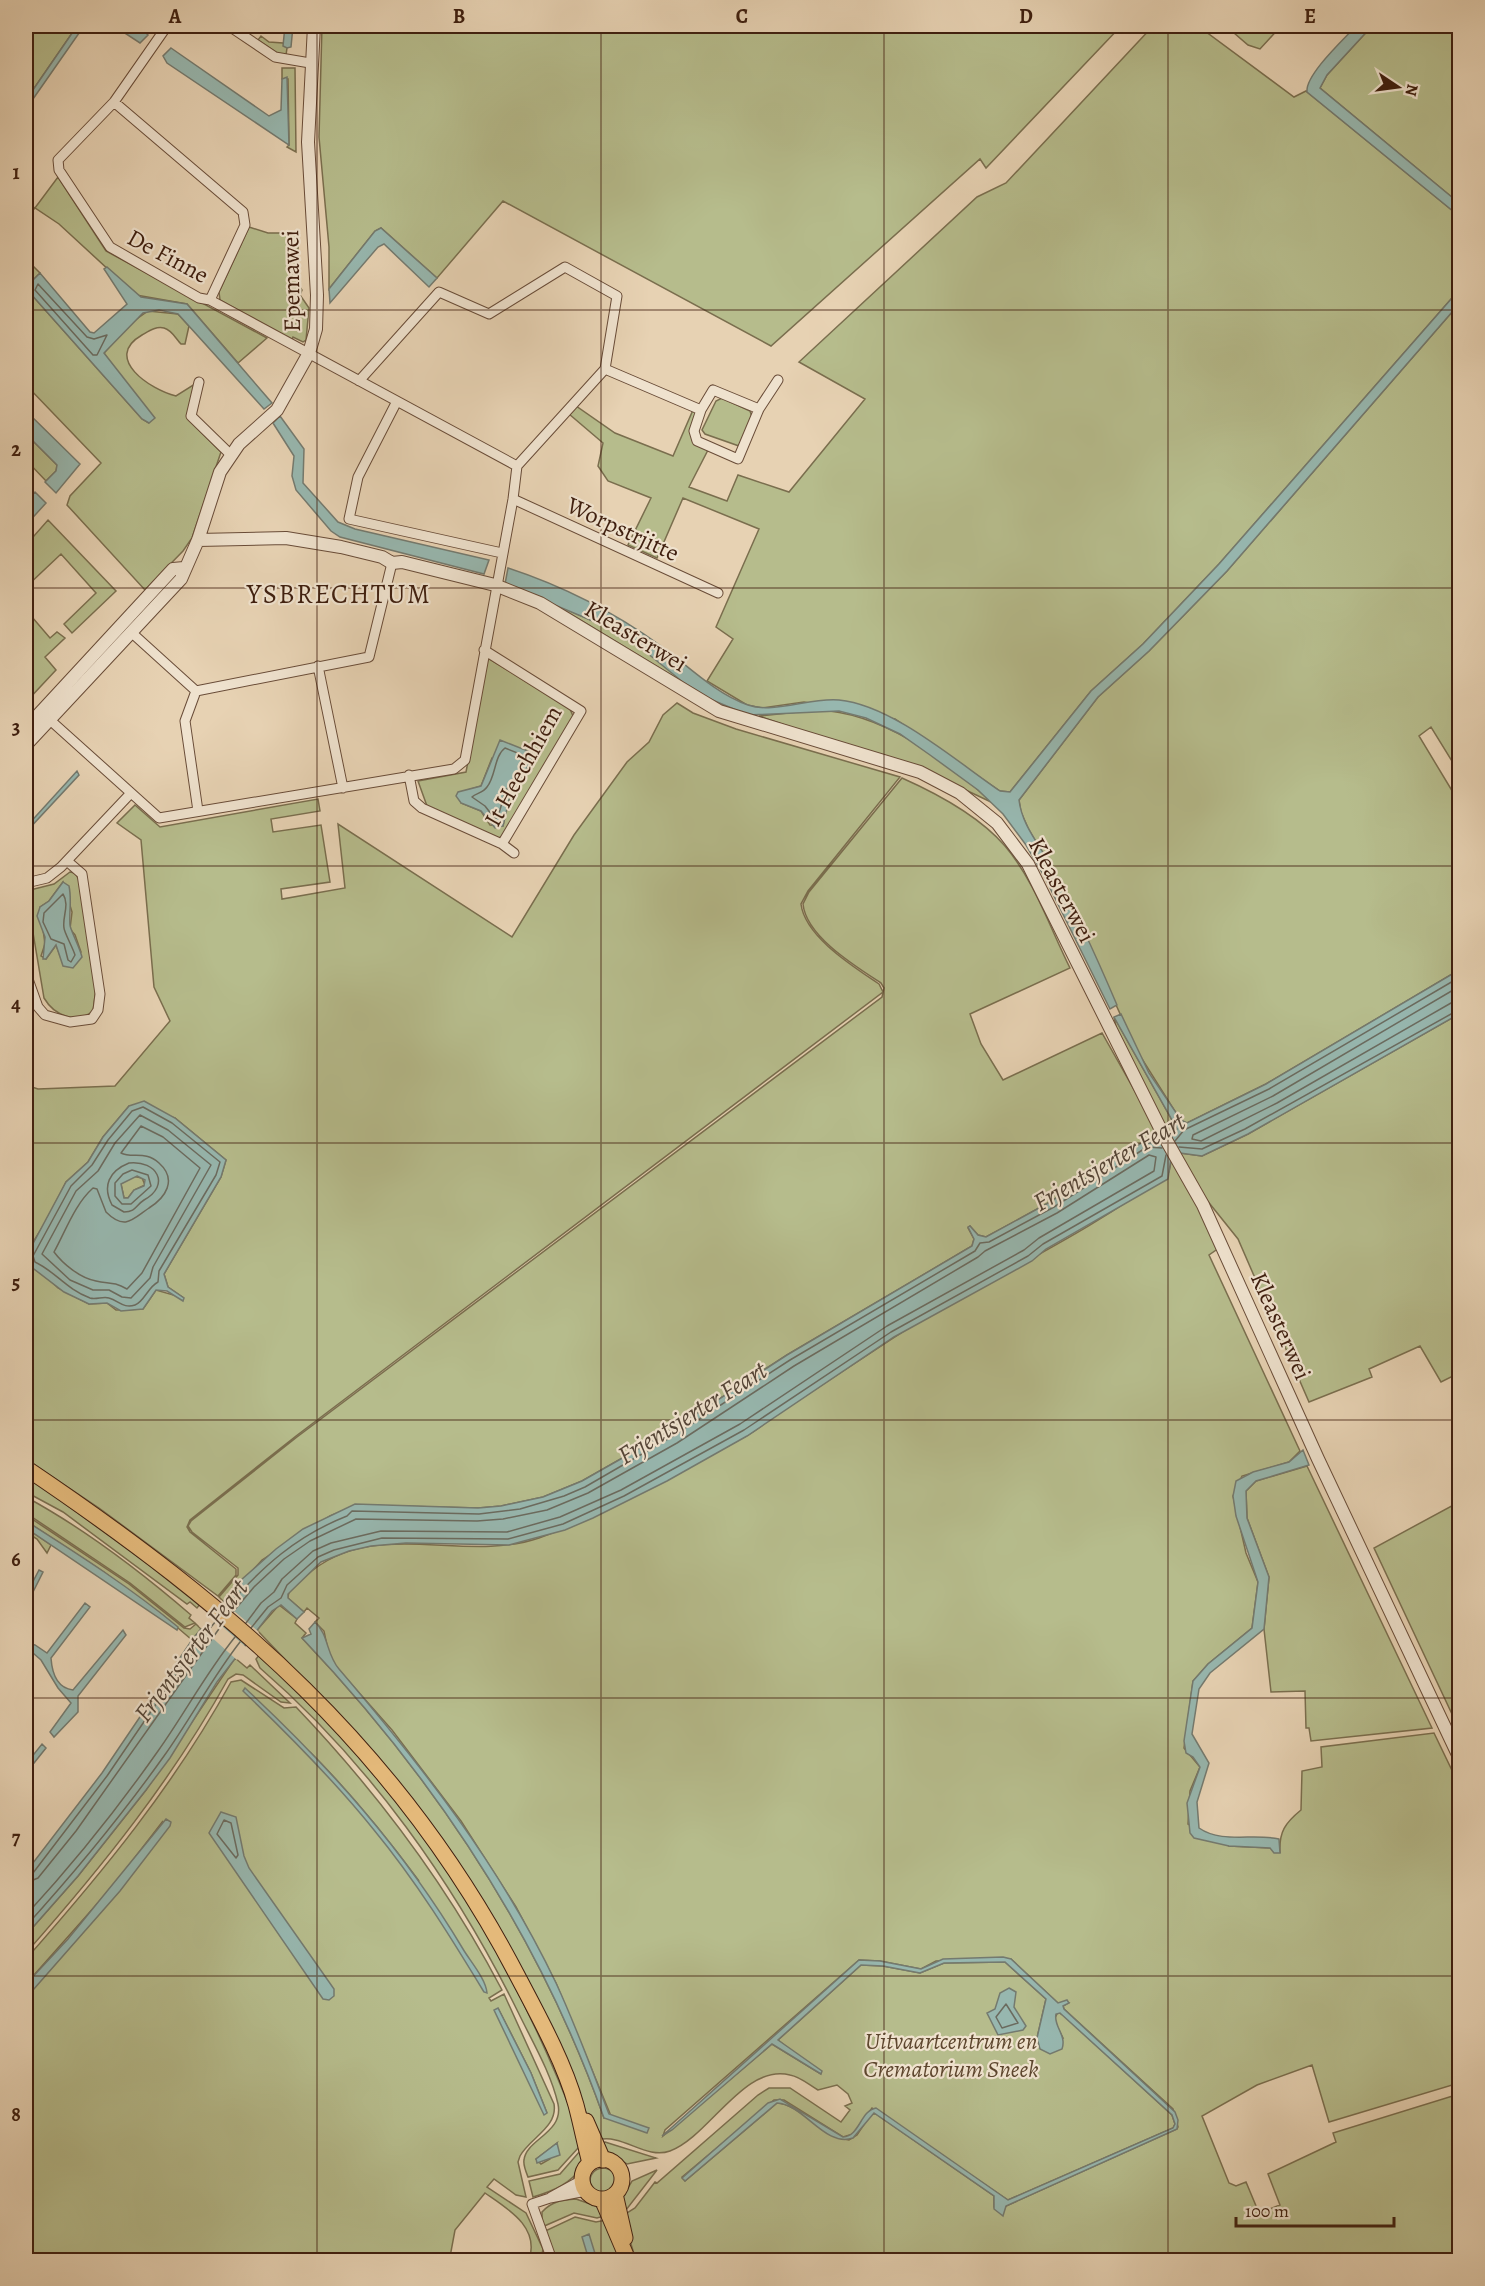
<svg xmlns="http://www.w3.org/2000/svg" width="1485" height="2286" font-family="Alegreya,serif">
	<style>
		.green { fill: #b6bc8c; stroke: #7a6e4e; stroke-width: 1.5; fill-rule: evenodd }
		.water { fill: #97b7af; stroke: #747a6f; stroke-width: 1.5; fill-rule: evenodd }
		.pier { fill: #e7d2b3 }
		.lines { fill: none; stroke-linecap: round; stroke-linejoin: round }
		.shore { stroke: #6b6b5f; stroke-width: 1.5 }
		.minor-casing { stroke: #694c38; stroke-width: 11 }
		.tertiary-casing { stroke: #694c38; stroke-width: 14 }
		.primary-casing { stroke: #3f1f0f; stroke-width: 17 }
		.minor { stroke: #efe2ce; stroke-width: 9 }
		.tertiary { stroke: #efe2ce; stroke-width: 12 }
		.primary { stroke: #e4b97a; stroke-width: 15 }
		.grid { fill: none; stroke: #3f1f0f; stroke-width: 1.5; stroke-opacity: 0.55 }
		.labels { text-anchor: middle; dominant-baseline: central; stroke-width: 4.5; stroke-linejoin: round; paint-order: stroke }
		.street-label { font-size: 24px; fill: #3f1f0f; stroke: #efe2ce }
		.park-label { font-size: 24px; font-style: italic; fill: #5d462e; stroke: #efe2ce }
		.water-label { font-size: 26px; font-style: italic; fill: #554537; stroke: #efe2ce }
		.quarter-label { font-size: 27px; letter-spacing: 1.5px; fill: #3f1f0f; stroke: #efe2ce }
		.neatline { fill: none; stroke: #3f1f0f; stroke-width: 2 }
		.grid-label { font-size: 20px; text-anchor: middle; font-weight: bold; fill: #3f1f0f }
	</style>
	<rect width="100%" height="100%" fill="#e7d2b3"/>
	<filter id="stains"><feTurbulence type="fractalNoise" baseFrequency=".00333" numOctaves="4"/><feColorMatrix values="0 0 0 0 .2 0 0 0 0 .09 0 0 0 0 .02 0 0 0 .5 -.17"/></filter>
	<radialGradient id="worn" r=".72"><stop offset=".6" stop-color="#630" stop-opacity="0"/><stop offset="1" stop-color="#630" stop-opacity=".3"/></radialGradient>
	<path class="green" d="M26 26H77L26 100Z
		M322 26H1121L986 168 980 159 771 346 503 201 437 278 381 228 375 231 329 289V247L319 137Z
		M1153 26H1198L1294 97 1306 91 1459 216V290L1219 564 1143 644 1091 691 1010 792 1000 791 895 719 804 702 762 708 747 705 707 681 733 639 716 627 759 529 683 498 657 558 628 545 651 498 608 481 598 466 603 443 569 414 576 406 615 433 673 456 693 410 697 415 691 436 709 448 689 487 727 501 738 475 789 492 865 399 799 362 977 197 1006 183Z
		M1226 26H1281L1260 49 1248 45Z
		M1372 26H1459V203L1320 88 1327 75Z
		M261 36 269 42 283 43 287 48 286 55 279 54 258 40Z
		M282 68H295L296 152 287 147 289 145 288 79H282Z
		M58 177 106 251 267 338 238 363 187 304 136 295 59 224 35 208 26 217V202L35 208Z
		M249 227 268 233H298V284L302 290 300 295 309 308 306 340 303 342 293 337 292 340 220 300 219 292Z
		M26 259 40 273 26 287Z
		M31 294 142 419 149 423 104 353 131 323 148 311 178 314 189 326 185 344H181C176 339 172 330 164 328 156 326 149 331 142 335 102 358 151 390 176 396L198 382 191 422 221 452 192 538 183 551 145 590 67 505 70 496 101 463 26 385V299Z
		M1459 304V762L1455 766 1431 727 1419 736 1451 789 1459 782V970L1266 1084 1187 1123 1181 1121 1137 1051 1066 895 1028 828 1021 812 1019 800 1098 697 1149 651 1227 571Z
		M722 398 750 411 752 417 739 446 705 434 702 430 716 401Z
		M26 434 57 465 56 471 46 481 26 460Z
		M48 520 116 591 72 633 64 624 96 593 61 554 26 587V545Z
		M554 604C584 617 615 629 642 649 665 665 686 684 710 699Z
		M26 610 50 638 57 632 65 638 45 657 56 670 26 702Z
		M488 658 570 709 573 716 507 833 496 840 427 806 418 781 466 772ZM492 758 531 763 510 795 503 826 490 825 481 811 461 803 458 793 481 786Z
		M677 703 693 713 736 729 900 777 808 891 801 904C805 937 854 967 879 984L883 992 296 1436 190 1520 187 1527 190 1532 236 1569V1575L218 1596 99 1508 26 1459V1085L38 1089 115 1086 170 1021 154 987 141 840 117 823 135 805 160 827 318 799 320 811 271 819 273 832 321 825 330 882 281 889 282 899 345 888 338 824 512 937 574 835 627 762 649 742 663 715ZM129 1106 175 1118 226 1160 221 1177 164 1274 168 1287 184 1298 156 1290 143 1309 116 1310 107 1303 89 1304 58 1288 45 1275 30 1266V1247L47 1220 66 1182 88 1162 103 1137Z
		M817 710C881 712 946 759 991 802L953 784 759 716Z
		M902 778C938 794 979 816 1005 846 1034 880 1050 928 1070 968L970 1014 981 1044 1003 1080 1102 1033 1163 1141 1152 1142 1149 1138 1050 1202 986 1237 978 1235 970 1226 968 1228 974 1239 972 1246 787 1355 670 1431 582 1481 543 1497 501 1506 478 1508 356 1505 330 1516 262 1560 224 1602 219 1597 238 1575V1568L192 1532 188 1526 191 1521 297 1437 882 997 884 988 881 983C855 966 806 936 803 904L809 892Z
		M70 872 75 873 79 880 96 988 93 1011C76 1025 54 1015 44 998L26 891 54 884ZM63 882 72 912 70 929 75 935 81 952 61 958 56 945 46 959 41 956 45 944 40 907 49 901Z
		M1459 1014V1373L1441 1382 1420 1346 1369 1369 1372 1377 1309 1402 1238 1239 1206 1199 1180 1153 1202 1156 1248 1134Z
		M1114 1017 1177 1129 1170 1137 1117 1032Z
		M1172 1157 1219 1248 1209 1255 1300 1451 1289 1462 1242 1476 1233 1496 1246 1553 1258 1582 1252 1628 1208 1664 1193 1681 1184 1748 1200 1767 1190 1791 1188 1824 1229 1846 1271 1848 1280 1852C1279 1832 1285 1823 1301 1810L1302 1771 1322 1767 1321 1747 1434 1733 1460 1787 1459 2083 1329 2122 1312 2065 1257 2085 1202 2116 1229 2183 1236 2186 1246 2182 1259 2213 1280 2205 1268 2174 1336 2142 1333 2133 1459 2094V2260H636L622 2216 635 2208 655 2182 657 2183 758 2095 769 2088H790L841 2122 850 2110 845 2106 852 2103 848 2094 837 2085 818 2090C809 2085 801 2077 790 2075 744 2063 709 2137 670 2151 646 2160 622 2133 598 2140L546 2020 362 1740 257 1630 279 1605 297 1619 295 1623 306 1633 302 1638C433 1776 540 1937 604 2118L611 2116 556 1983 516 1907 461 1821 392 1730 330 1660 324 1631 315 1622 319 1618 307 1608 304 1612 288 1598C288 1588 298 1582 306 1576 371 1516 463 1564 539 1538 612 1512 678 1473 746 1436 758 1430 768 1420 779 1413 817 1388 855 1363 893 1338 983 1280 1083 1238 1169 1172ZM1011 1959 1058 2003H1068L1063 2006 1064 2009 1173 2109 1178 2127 1177 2129 1006 2206 1004 2210 994 2207V2196L876 2114H871L857 2135 849 2140C822 2135 799 2104 777 2103L685 2181 682 2177 774 2100H784L843 2137 853 2134 872 2108 1008 2200 1173 2128 1175 2124 1172 2115 1063 2015 1058 2012 1054 2020 1063 2038H1037L1046 1999 1005 1962 944 1963 920 1973 883 1966 861 1965 778 2040 821 2074 772 2044 663 2136 665 2130 859 1960 880 1961 921 1969 936 1961Z
		M132 1176 142 1178 145 1185 134 1190 128 1198H124L121 1184Z
		M1307 1466 1432 1728 1311 1741 1309 1728H1306L1305 1691 1271 1692 1264 1629 1269 1577 1247 1518 1246 1491 1256 1481Z
		M26 1475 201 1603 197 1608 190 1602 187 1604 63 1512 26 1492Z
		M26 1497C85 1529 140 1571 191 1615L189 1618 195 1623 185 1627 130 1583 26 1513Z
		M1459 1502V1729L1374 1548Z
		M26 1515 129 1584 184 1628 190 1629 196 1624 201 1629 192 1640 164 1616 104 1572 26 1521Z
		M26 1528 51 1545 47 1553 37 1539 26 1532Z
		M260 1654C283 1677 308 1699 331 1723 441 1837 522 1982 578 2129L579 2147 558 2170 528 2177C526 2172 523 2165 524 2160 526 2139 564 2133 558 2104 551 2073 532 2041 518 2012 455 1884 369 1762 260 1668L256 1659ZM557 2143 550 2159 541 2164 536 2159Z
		M235 1658 247 1668 250 1665 290 1703 281 1702 243 1675 236 1674 228 1679C172 1780 102 1867 26 1953V1935L78 1876 146 1790Z
		M241 1680 284 1708 296 1707C378 1793 447 1885 502 1990L489 1998 491 2001 504 1994 554 2104C558 2127 530 2138 520 2156L518 2162 526 2197 516 2195 494 2179 487 2187 526 2213 543 2249 541 2260H529C540 2227 508 2209 485 2193L455 2230 450 2257 448 2255 447 2260H26V1991L73 1940 163 1821 113 1886 26 1984V1959C103 1872 175 1784 231 1682ZM310 1752C350 1792 385 1835 419 1881ZM498 2008 531 2073 547 2113Z
		M605 2142 656 2158 627 2164 604 2152 603 2143Z
		M580 2151 583 2165C572 2183 554 2191 533 2197L529 2181 560 2174Z
		M590 2181a13 13 0 1 1 26 0a13 13 0 1 1-26 0Z
		M657 2170 626 2210 622 2198 632 2181Z
		M576 2199 596 2206 604 2216 597 2218 574 2213 542 2227V2212C552 2201 562 2200 576 2199Z
		M575 2217 596 2222 606 2220 621 2260H558L543 2232Z"/>
	<path class="water" d="M77 26H84L26 109V100Z
		M114 26H139L148 35 140 43Z
		M285 26H293L291 47 287 48 283 46Z
		M1356 26H1372L1327 75 1320 88 1459 203V216L1307 92C1305 75 1344 39 1356 26Z
		M171 48 269 116 281 110 282 79 287 77 289 145 167 63 163 56Z
		M381 228 437 278 429 287 384 244 378 247 330 303 329 289 375 231Z
		M107 267 141 297 187 304 272 403 264 409 178 314 159 310 143 313 104 353 155 418 149 423 142 419 31 294 26 299V287L40 273 90 332 94 333 127 304 104 269Z
		M1459 290V304L1227 571 1149 651 1098 697 1019 800C1022 826 1040 845 1051 866 1076 911 1097 958 1117 1005L1110 1009 1044 876 1026 845 1003 814 978 790 930 755 900 734 866 718 839 711 748 715 710 699 684 683 641 648 607 627 505 584 508 568C563 586 614 612 661 646 688 666 716 694 748 705 773 714 811 697 839 700 892 705 956 761 1000 791L1010 792 1091 691 1143 644 1219 564Z
		M26 411 80 464 56 493 45 482 56 471 57 465 26 434Z
		M280 416 304 449 303 483 338 522 355 529 489 560 484 574 340 537 331 531 296 490 292 476 294 456 273 423Z
		M35 492 46 503 26 525V502Z
		M500 740 533 753 534 757 510 795 503 826 495 828 481 811 461 803 456 796 458 792 481 786Z
		M77 771 79 775 26 832V827Z
		M63 882 69 886C72 900 69 911 70 925 70 929 80 948 82 957L73 968 63 966 56 945 46 959H43L45 937 37 916 40 907 49 901Z
		M1459 970V1014L1248 1134 1202 1156 1180 1153 1171 1158 1168 1179 1046 1249 1032 1261 894 1337 747 1436 667 1481 593 1518 565 1530 509 1545 406 1543 371 1546 349 1551 321 1562 288 1594V1598L304 1612 297 1619 281 1605 272 1611 217 1682 170 1758 146 1790 78 1876 26 1935V1872L102 1773 192 1640 241 1580 276 1549 303 1529 355 1504 478 1508 501 1506 543 1497 582 1481 670 1431 787 1355 972 1246 974 1239 968 1227 970 1226 978 1235 986 1237 1050 1202 1149 1138 1152 1142C1164 1142 1169 1138 1177 1129L1114 1017 1121 1014 1149 1073 1181 1120 1187 1123 1266 1084Z
		M144 1101 175 1118 226 1160 221 1177 164 1274 168 1287 184 1298 183 1301 167 1291 156 1290 143 1309 121 1311 107 1303 89 1304 64 1292 30 1266 28 1253 66 1182 88 1162 103 1137 129 1106ZM137 1176 145 1180 144 1186 134 1190 128 1198H124L121 1184Z
		M1303 1450 1309 1465 1256 1481 1246 1491 1247 1518 1269 1577 1264 1629 1210 1673 1199 1689 1192 1734 1209 1763 1197 1802 1199 1828C1222 1844 1253 1833 1279 1839L1280 1853H1274L1270 1848 1229 1846 1194 1838 1190 1833 1187 1803 1200 1767 1193 1757 1186 1753 1184 1741 1193 1681 1208 1664 1252 1628 1258 1582 1236 1516 1233 1496 1236 1481 1253 1472 1289 1462Z
		M26 1521C78 1554 131 1588 178 1627L177 1630 26 1528Z
		M39 1570 43 1572 26 1606V1595Z
		M85 1603 90 1607 51 1658C52 1673 57 1688 73 1690L123 1630 126 1635 78 1696V1712L54 1737 50 1732 71 1703 58 1688 41 1660 26 1647V1643L35 1645 47 1653Z
		M315 1622C329 1635 326 1654 339 1669 422 1766 501 1867 556 1983 576 2026 592 2070 609 2114L649 2128 647 2133 604 2118C540 1937 433 1776 302 1638L311 1634 309 1629Z
		M245 1688C330 1767 404 1850 463 1949 470 1961 486 1979 487 1993L484 1992C450 1936 416 1881 374 1830 334 1780 289 1735 243 1691Z
		M42 1744 46 1748 26 1773V1764Z
		M221 1812 236 1817 244 1856 249 1868 334 1989V1996L329 2000 323 1999 209 1833Z
		M166 1819 171 1822 170 1826 120 1891 26 1998V1984L68 1939Z
		M1003 1957 1011 1959 1058 2003 1067 2000 1069 2003 1063 2006 1064 2009 1175 2112 1178 2120 1177 2129 1006 2206 1003 2216 994 2209V2196L874 2113 853 2138C825 2148 804 2104 777 2103L685 2181 682 2178 768 2103 780 2099 843 2137C860 2136 860 2111 876 2108L1008 2200 1173 2128 1175 2124 1172 2115 1060 2013 1056 2014C1053 2026 1067 2035 1062 2049L1050 2054 1040 2049 1037 2038 1046 1999 1005 1962 944 1963 920 1973 883 1966 861 1965 778 2040 822 2071 821 2074 772 2044 672 2130 662 2136 859 1960 880 1961 921 1969 943 1959Z
		M1009 1988 1016 1992 1014 2007 1026 2026 1023 2030 998 2035 987 2013 995 2009 1000 1993Z
		M498 2008 531 2073 547 2113 544 2115 494 2010Z
		M557 2143 560 2155 537 2163 536 2159Z
		M589 2234 597 2260H589L582 2237Z"/>
	<path class="pier" d="M221 1600 259 1632 248 1646 210 1613Z
		M209 1615 247 1648 237 1660 199 1626Z"/>
	<g class="lines">
		<path class="shore" d="M38 284 87 337 94 339 107 335 97 355H93L35 290Z
			M505 748 525 756 526 759 505 792 498 817 495 819 485 806 472 797C476 793 483 793 487 787 496 776 494 756 505 748Z
			M63 894C70 905 62 917 64 928 64 932 73 948 75 955L71 962 68 960 64 944 51 939 43 922 44 913Z
			M1460 986 1273 1096 1193 1135 1192 1139 1201 1141 1277 1103 1451 1003 1460 1002
			M143 1107 172 1123 220 1162 216 1175 159 1271 158 1282C148 1287 144 1302 135 1305 124 1309 119 1301 109 1298 103 1296 96 1300 90 1298 66 1289 56 1272 35 1262L33 1256 71 1186 92 1165 108 1140 132 1111Z
			M140 1115 168 1130 211 1165 153 1267 150 1278 131 1298 122 1297 109 1290H93L70 1280 42 1254 76 1191 98 1171 115 1143Z
			M141 1126 163 1137 200 1168 142 1273 127 1289C113 1281 109 1284 96 1281 80 1278 63 1264 54 1252 66 1230 75 1204 93 1188L97 1189 106 1212C125 1231 133 1219 149 1208 165 1198 178 1180 159 1163 145 1150 132 1159 121 1153Z
			M1175 1141 1184 1130 1269 1089 1460 977
			M1179 1147 1202 1149 1245 1129 1460 1009
			M129 1163C157 1160 171 1185 144 1200 136 1205 136 1212 124 1212L112 1205C102 1186 109 1171 129 1163Z
			M132 1170 148 1175 151 1186 131 1204H122L115 1196V1183L123 1174Z
			M227 1607C262 1567 296 1536 347 1516L352 1511 479 1514 520 1509 564 1496 585 1487 673 1436 790 1360 975 1251 980 1243 989 1242 1054 1207 1147 1147 1162 1148
			M233 1612 254 1587 284 1559 310 1541 356 1519 477 1521 503 1519 547 1510 588 1493 677 1443 794 1366 978 1257 985 1251 1057 1213 1149 1155 1156 1157 1154 1171 1039 1238 1024 1250 887 1326 740 1424 621 1490 560 1517 507 1532 381 1531 331 1543 313 1551 282 1579 274 1592 261 1603 246 1623
			M251 1628 268 1607 281 1598 287 1585 318 1557 334 1550 382 1538 508 1539 563 1524 624 1496 744 1430 891 1332 1028 1256 1043 1244 1162 1176 1166 1155
			M224 1820 231 1823 238 1855 236 1858 217 1834Z
			M26 1875 33 1873 107 1776 197 1644 216 1621
			M26 1883 38 1878 76 1831 221 1626
			M26 1915C73 1864 118 1808 158 1751 185 1713 206 1673 235 1637
			M26 1926C75 1872 122 1815 164 1756 191 1718 212 1678 240 1642
			M1006 2004 1018 2023 1002 2028 996 2017Z"/>
		<g class="minor-casing">
			<path id="minor" d="M229 26 275 57 310 63
				M114 102 243 212 245 225 210 300
				M359 381 439 292 489 314 565 267 617 296 605 369
				M199 382 191 416 231 455
				M396 403 358 477 349 519 502 553
				M701 410 694 431 697 441 738 459 759 409 778 380
				M517 466 605 369 701 410 713 390 759 409
				M513 499 718 593
				M132 633 196 691 369 657 392 563
				M318 666 343 788
				M196 691 185 721 198 811
				M50 720 159 818 454 769 465 760 513 499 517 466 210 300 199 298 110 247 59 170 58 160 114 102 167 26
				M409 775 414 801 422 808 502 844 581 711 484 650
				M502 844 514 853
				M26 883 47 878 61 867 131 793
				M26 961 28 979 38 1007 45 1015 70 1022 92 1019 98 1010 100 994 82 874 67 861
				M26 1548 27 1551
				M551 2197 582 2180
				M552 2260 532 2204 550 2198 586 2191"/>
		</g>
		<g class="tertiary-casing">
			<path id="tertiary" d="M198 540 286 538 341 547 382 557 392 563 402 562 495 585 540 603 719 711 920 772 960 793 997 823 1028 864 1165 1138 1203 1205 1318 1459 1460 1759
				M26 728 173 569 184 568
				M26 745 181 579 198 540 220 472 239 444 277 410 309 353 316 329 317 295 308 142 314 26"/>
		</g>
		<g class="primary-casing">
			<path id="primary" d="M26 1468C232 1607 400 1750 517 1975 538 2015 564 2062 576 2105 581 2124 585 2144 590 2163
				M586 2121 603 2160
				M582 2179a20 20 0 1 1 40 0a20 20 0 1 1-40 0Z
				M615 2194 625 2238
				M602 2199 628 2260"/>
		</g>
		<use href="#minor" class="minor"/>
		<use href="#tertiary" class="tertiary"/>
		<use href="#primary" class="primary"/>
	</g>
	<path class="grid" d="M317 26V2260M601 26V2260M884 26V2260M1168 26V2260M26 310H1460M26 588H1460M26 866H1460M26 1143H1460M26 1420H1460M26 1698H1460M26 1976H1460"/>
	<g class="labels">
		<g class="street-label">
			<text transform="translate(168 256) rotate(28)">De Finne</text>
			<text transform="translate(291 281) rotate(-91)">Epemawei</text>
			<text transform="translate(623 529) rotate(25)">Worpstrjitte</text>
			<text transform="translate(636 636) rotate(31)">Kleasterwei</text>
			<text transform="translate(523 766) rotate(-61)">It Heechhiem</text>
			<text transform="translate(1062 890) rotate(62)">Kleasterwei</text>
			<text transform="translate(1281 1326) rotate(66)">Kleasterwei</text>
		</g>
		<g class="park-label">
			<text x="951" y="2041">Uitvaartcentrum en<tspan x="951" dy="28">Crematorium Sneek</tspan></text>
		</g>
		<g class="water-label">
			<text transform="translate(1109 1162) rotate(-30)">Frjentsjerter Feart</text>
			<text transform="translate(692 1413) rotate(-32)">Frjentsjerter Feart</text>
			<text transform="translate(191 1651) rotate(-53)">Frjentsjerter Feart</text>
		</g>
		<g class="quarter-label">
			<text x="339" y="594">YSBRECHTUM</text>
		</g>
	</g>
	<rect width="1485" height="2286" fill="none" stroke="#e7d2b3" stroke-width="66"/>
	<g transform="translate(1398 87) rotate(103)" stroke="#efe2ce" stroke-width="4.5" paint-order="stroke">
	<path d="M0-4.5L10 22L0 15L-10 22Z" fill="#3f1f0f"/>
	<text y="-9" font-size="16" font-weight="bold" text-anchor="middle" fill="#3f1f0f">N</text>
	</g>
	<path d="M1236 2217v9h158v-9" fill="none" stroke="#3f1f0f" stroke-width="3"/>
	<text x="1245" y="2217" font-size="18" fill="#3f1f0f" stroke="#efe2ce" stroke-width="4.5" paint-order="stroke">100 m</text>
	<rect x="33" y="33" width="1419" height="2220" class="neatline"/>
	<g class="grid-label">
		<text x="175" y="23">A</text>
		<text x="459" y="23">B</text>
		<text x="742" y="23">C</text>
		<text x="1026" y="23">D</text>
		<text x="1310" y="23">E</text>
		<text x="16" y="179">1</text>
		<text x="16" y="456">2</text>
		<text x="16" y="734">3</text>
		<text x="16" y="1011">4</text>
		<text x="16" y="1289">5</text>
		<text x="16" y="1566">6</text>
		<text x="16" y="1844">7</text>
		<text x="16" y="2121">8</text>
	</g>
	<rect width="100%" height="100%" filter="url(#stains)"/>
	<rect width="100%" height="100%" fill="url(#worn)"/>
</svg>
